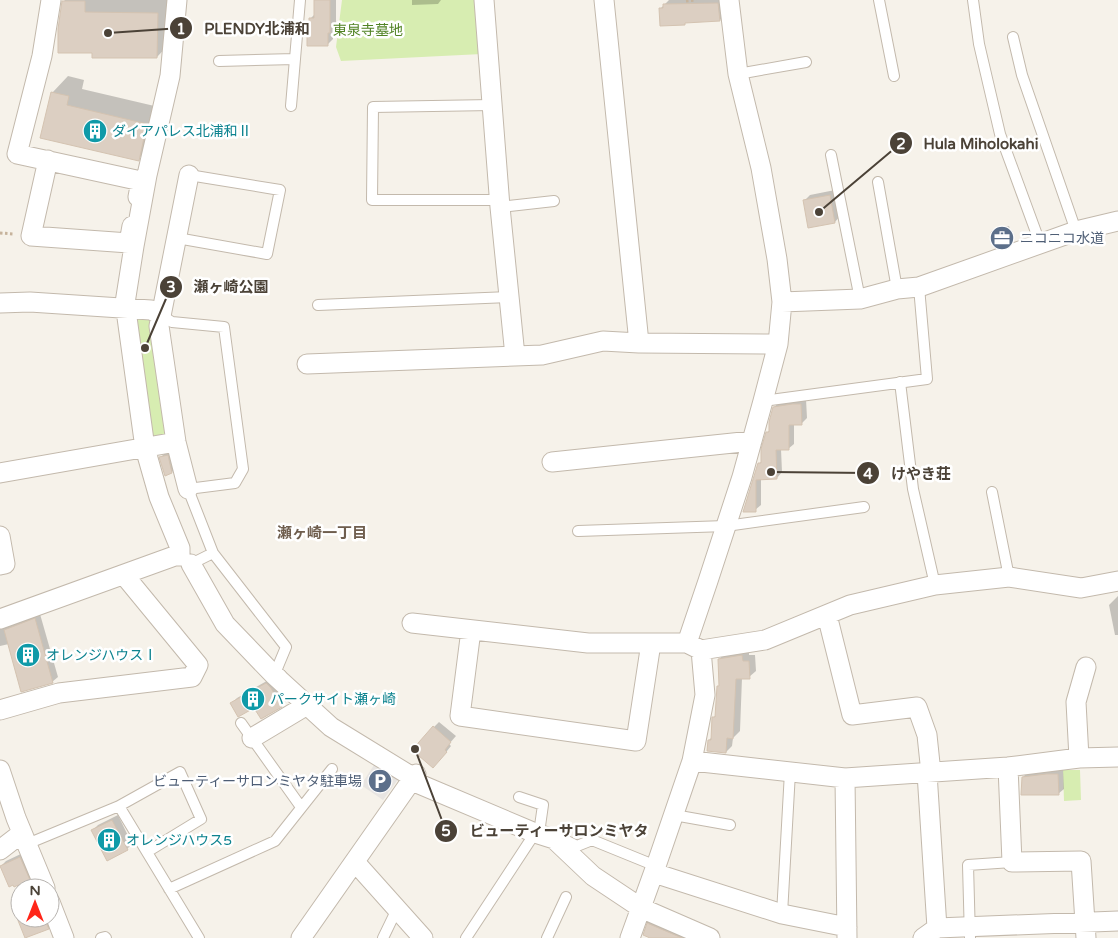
<svg xmlns="http://www.w3.org/2000/svg" width="1118" height="938" font-family="'Varela Round','Noto Sans JP',sans-serif">
	<style>
		.green { fill: #d7edb1 }
		.parking { fill: #e8e5e2 }
		.shadow { fill: #0003 }
		.building { fill: #dccfc2; stroke: #d4c3b1 }
		.lines { fill: none; stroke-linecap: round; stroke-linejoin: round }
		.lane-casing { stroke: #c3b9ac; stroke-width: 12 }
		.street-casing { stroke: #c3b9ac; stroke-width: 21 }
		.path { stroke: #c6b39c; stroke-width: 3; stroke-dasharray: 2.5 2.5; stroke-linecap: butt }
		.lane { stroke: #fff; stroke-width: 10 }
		.street { stroke: #fff; stroke-width: 19 }
		.labels { text-anchor: middle; dominant-baseline: central; stroke-width: 5; stroke-linejoin: round; paint-order: stroke }
		.park-label { font-size: 14px; fill: #518324; stroke: #fff }
		.culture-label { font-size: 14px; fill: #0d838f; stroke: #fff; text-anchor: start }
		.service-label { font-size: 14px; fill: #4e5e75; stroke: #fff; text-anchor: start }
		.neighbourhood-label { font-size: 15px; font-weight: bold; fill: #6f5e4e; stroke: #fff }
		.leader { fill: none; stroke: #4b4237; stroke-width: 2 }
		.callout-dot { fill: #4b4237; stroke: #fff; stroke-width: 2 }
		.mark-label { font-size: 15px; text-anchor: middle; font-weight: bold; fill: #fff }
		.callout-label { font-size: 15px; text-anchor: middle; font-weight: bold; fill: #4b4237; stroke: #fff; stroke-width: 5; stroke-linejoin: round; paint-order: stroke }
	</style>
	<rect width="100%" height="100%" fill="#f6f2ea"/>
	<path class="green" d="M342 0H478L482 54 341 61 336 47Z
		M130 314 149 315 161 382 168 436 148 442Z
		M1063 770H1080L1081 800 1064 801Z"/>
	<path class="parking" d="M376 762 399 778 383 800 361 785Z"/>
	<path class="shadow" d="M65 0H173V40L157 57 94 52 63 2Z
		M315 0H336V26L333 28V39L327 45 311 25V18L315 14Z
		M412 0H441L438 4 412 5Z
		M669 0H723L725 15 720 20 660 9Z
		M68 76 84 80 82 89 163 108 155 143 138 159 42 137 52 93Z
		M835 190 840 216 835 222 809 227 804 201 810 195Z
		M1009 226 1013 239 1010 241 993 232 995 230Z
		M806 399 807 418 801 424H794V444L788 449H781L782 472 777 478H761V505L755 510H744L759 464 763 460 767 433 770 430 774 407 780 402Z
		M173 450 177 467 172 472 161 457 166 452Z
		M1118 596V635H1115L1109 605Z
		M40 614 58 677 52 682 9 644 0 646V624Z
		M749 649V655H755L756 671 749 677 742 678 740 731 733 738 732 746 726 752 709 740 712 737 713 718 716 715 718 687 720 685 719 659 726 653Z
		M272 678 276 682 287 700 282 706 262 718 255 707 232 703 237 698Z
		M439 722 456 736 449 744 451 746 439 761 434 727Z
		M1063 769 1064 789 1058 794 1023 777 1028 772Z
		M118 815 132 844 127 849 92 831 98 825Z
		M25 852 33 874 28 880 1 866 6 861Z
		M20 916V918H50L53 923 48 928 26 937 18 917Z
		M654 918 692 938H653L648 924Z"/>
	<path class="building" d="M314 0H330V33H328V46H307V26H309V18H314Z
		M62 1H85V12L158 13 157 58H92V53H58V29Z
		M718 3 720 21 685 23V25L660 26 659 8H663V4Z
		M51 92 69 96 67 105 147 124 139 161 40 138Z
		M830 195 835 223 808 228 803 200Z
		M1006 227 1011 242 996 247 991 232Z
		M792 404H801L802 425H789V450H776L777 479 756 480V512H743L758 463H761V449L766 432H769V422L773 407Z
		M168 455 172 473 165 476 159 457Z
		M35 618 53 683 21 692 4 630Z
		M742 655 743 661H749L750 679H736L733 739 727 738 726 753 707 751 708 740H711L712 717H715L717 686H719L718 659Z
		M266 683 271 688 282 707 261 719 254 708 238 717 230 703Z
		M433 726 451 742 445 750 447 752 433 768 412 750Z
		M1046 774H1058L1059 795H1021L1022 777Z
		M112 820 128 850 107 861 91 830Z
		M20 857 30 880 14 887 13 885 9 887 0 866Z
		M17 918H44L49 929 25 938Z
		M647 923 682 938H650L643 935Z"/>
	<g class="lines">
		<g class="lane-casing">
			<path id="lane" d="M879 0 894 76
				M973 0 979 44 1000 134 1040 243
				M1013 37 1022 75 1076 231
				M219 61 295 59
				M738 74 806 62
				M492 105 373 107 372 200H499
				M291 106 300 0
				M831 155 860 299
				M878 182 897 289
				M500 207 554 201
				M177 238 267 254 280 190 189 175
				M318 305 509 297
				M161 315 172 322 224 327 243 469 235 483 188 489 213 553 191 564H187
				M900 382 913 489 935 585
				M763 401 927 379 919 287
				M992 492 1009 577
				M578 531 726 526 864 507
				M213 553 286 647 276 671 281 675
				M241 723 301 807
				M519 797 543 805 540 826
				M119 806 199 938
				M674 815 730 825
				M563 839 577 846 592 840 656 866
				M27 844 119 806 180 772 201 819 147 852
				M169 889 275 841 332 769
				M782 914 790 772
				M101 938 105 937 106 938
				M383 938 397 909
				M466 938 537 830
				M547 938 566 897
				M970 938 968 865 1012 862"/>
		</g>
		<g class="street-casing">
			<path id="street" d="M51 0 42 56 17 154 141 181 138 197
				M484 0 500 207 515 356
				M604 0 639 343
				M48 160 31 236 129 243 132 226
				M782 302 860 299 897 289 919 287 1076 231 1118 221
				M0 303 30 302 151 310 161 315
				M307 364 542 355 603 341 639 343 778 344
				M552 462 752 441
				M0 473 176 442
				M188 489 176 442 159 326 189 175
				M0 536 5 564 0 565
				M191 564 225 624 274 675 331 727 414 778
				M827 615 852 715 917 707 927 735 931 773
				M0 619 180 554V556V548L159 497 145 448 125 303 134 246 147 175 170 76 177 0
				M412 623 588 643H687L701 650 765 640 850 605 935 585 1009 577 1081 588 1118 581
				M471 630 460 716 636 741 651 643
				M687 643 708 581 742 477 763 401 778 344 782 302 777 259 761 168 738 74 729 0
				M0 710 59 693 192 677 198 665 124 575
				M252 738 307 705
				M1079 758 1076 702 1086 667
				M692 761 845 778 1008 767 1079 758 1118 757
				M1008 767 1012 862 1081 861 1086 938
				M0 770 16 818 45 888
				M927 773 937 928
				M845 778 847 938
				M412 781 535 833 554 839 593 876 641 908 710 938
				M0 850 22 833
				M355 862 423 938
				M654 873 782 914 847 927
				M50 902 64 938
				M301 938 416 774
				M630 938 656 866 692 761 705 695 701 650
				M923 938 937 928 1118 921"/>
		</g>
		<path class="path" d="M686 1 696 0
			M0 233 14 234"/>
		<use href="#lane" class="lane"/>
		<use href="#street" class="street"/>
	</g>
	<defs>
		<g id="building-disc" transform="scale(1.25)"><circle r="9.5" fill="#0f9aa8" stroke="#fff"/><path d="M-4-6H4V6H1V3H-1V6H-4ZM-2.5-4.3h1.7v1.8h-1.7ZM.8-4.3h1.7v1.8H.8ZM-2.5-1h1.7V.8h-1.7ZM.8-1h1.7V.8H.8Z" fill="#fff"/></g>
		<g id="office-disc" transform="scale(1.25)"><circle r="9.5" fill="#5c6f8a" stroke="#fff"/><path d="M-6-3h4V-5.5h4V-3h4V5H-6ZM-1-4.5V-3h2v-1.5ZM-6 0V1H6V0Z" fill="#fff"/></g>
		<g id="parking-disc" transform="scale(1.25)"><circle r="9.5" fill="#5c6f8a" stroke="#fff"/><path d="M-3.5-5.5H1a3.5 3.5 0 0 1 0 7H-1V5.5H-3.5ZM-1-3.4V-.6H.8a1.4 1.4 0 0 0 0-2.8Z" fill="#fff"/></g>
	</defs>
	<g fill-rule="evenodd">
		<use href="#building-disc" x="95" y="131"/>
		<use href="#office-disc" x="1002" y="238"/>
		<use href="#building-disc" x="28" y="655"/>
		<use href="#building-disc" x="253" y="699"/>
		<use href="#parking-disc" x="380" y="781"/>
		<use href="#building-disc" x="109" y="840"/>
	</g>
	<g class="labels">
		<g class="park-label">
			<text x="368" y="30">東泉寺墓地</text>
		</g>
		<g class="culture-label">
			<text x="112" y="131">ダイアパレス北浦和Ⅱ</text>
			<text x="46" y="655">オレンジハウスⅠ</text>
			<text x="270" y="699">パークサイト瀬ヶ崎</text>
			<text x="126" y="840">オレンジハウス5</text>
		</g>
		<g class="service-label">
			<text x="1020" y="238">ニコニコ水道</text>
			<text x="362" y="781" text-anchor="end">ビューティーサロンミヤタ駐車場</text>
		</g>
		<g class="neighbourhood-label">
			<text x="322" y="533">瀬ヶ崎一丁目</text>
		</g>
	</g>
	<path class="leader" d="M108 33L181 28M819 212L901 143M145 348L171 287M771 472L868 473M415 749L446 831"/>
	<g class="callout-dot">
		<circle cx="108" cy="33" r="5"/>
		<circle cx="819" cy="212" r="5"/>
		<circle cx="145" cy="348" r="5"/>
		<circle cx="771" cy="472" r="5"/>
		<circle cx="415" cy="749" r="5"/>
		<circle cx="181" cy="28" r="12"/>
		<circle cx="901" cy="143" r="12"/>
		<circle cx="171" cy="287" r="12"/>
		<circle cx="868" cy="473" r="12"/>
		<circle cx="446" cy="831" r="12"/>
	</g>
	<g class="mark-label">
		<text x="181" y="34">1</text>
		<text x="901" y="149">2</text>
		<text x="171" y="292">3</text>
		<text x="868" y="479">4</text>
		<text x="446" y="836">5</text>
	</g>
	<g class="callout-label">
		<text x="257" y="34">PLENDY北浦和</text>
		<text x="981" y="149">Hula Miholokahi</text>
		<text x="231" y="292">瀬ヶ崎公園</text>
		<text x="921" y="479">けやき荘</text>
		<text x="559" y="836">ビューティーサロンミヤタ</text>
	</g>
	<g transform="translate(35 903)"><circle r="24" fill="#ffffff" stroke="#b7b3af"/>
	<path d="M0-4L9 19L0 12L-9 19Z" fill="#ff2619"/>
	<text y="-8" font-size="14" font-weight="bold" text-anchor="middle" fill="#4b4237">N</text>
	</g>
</svg>
